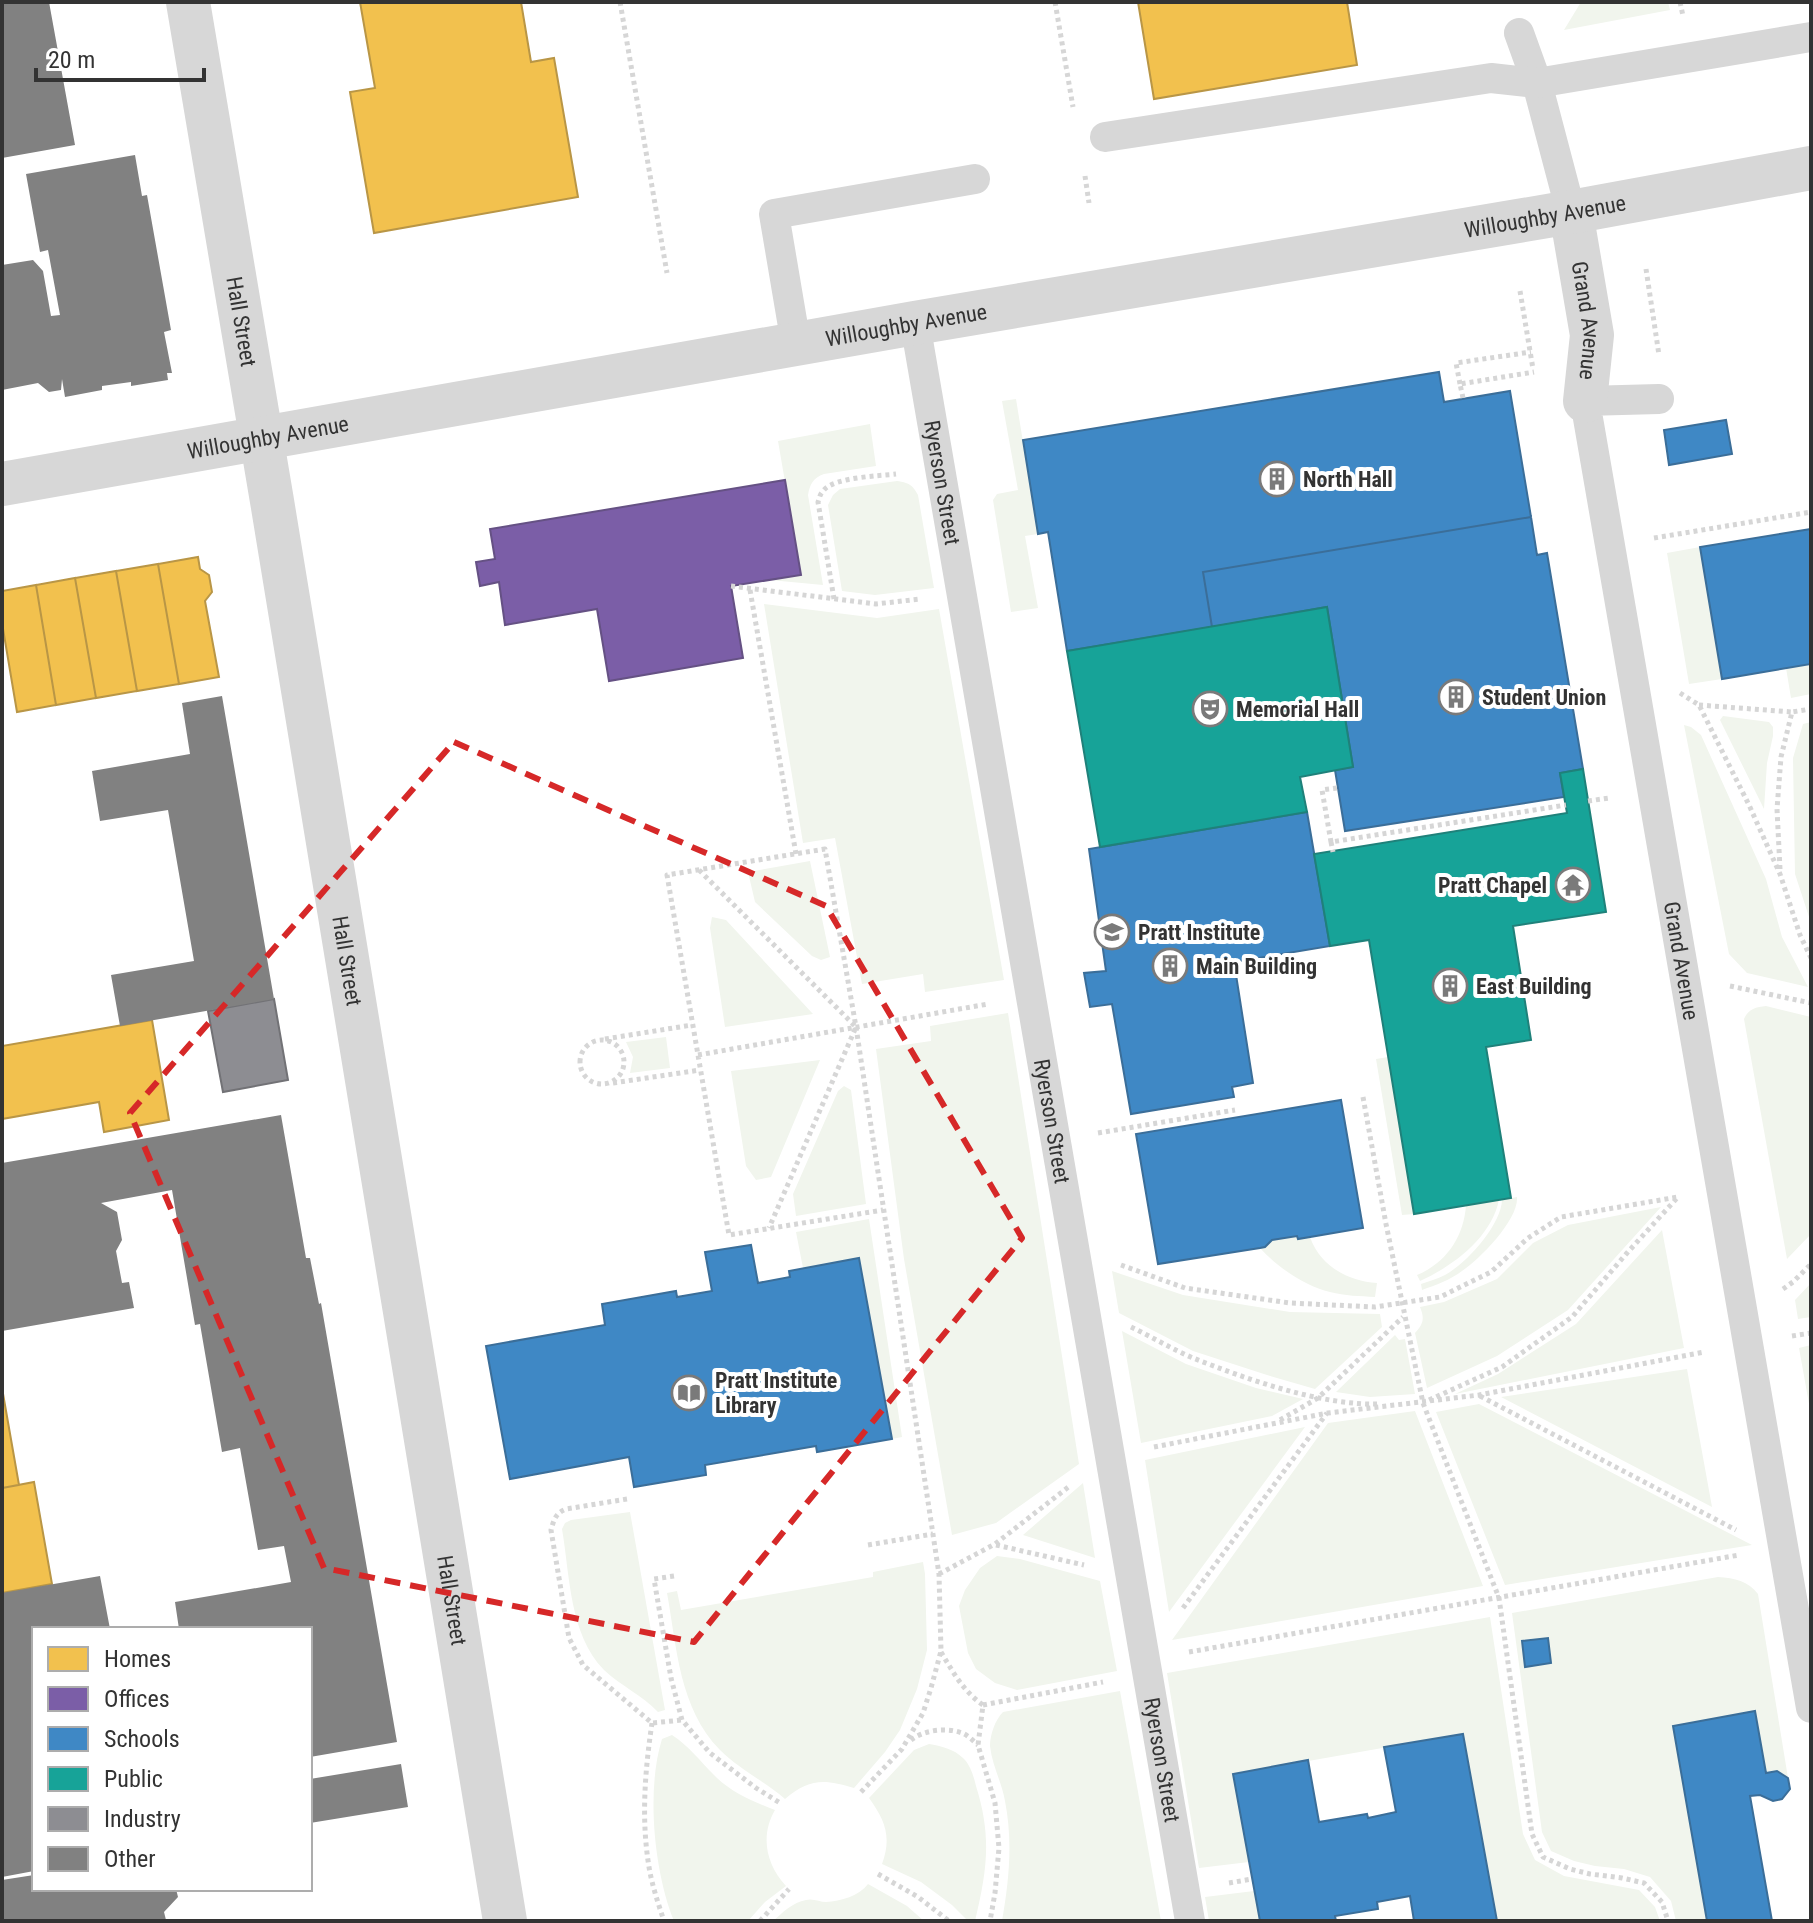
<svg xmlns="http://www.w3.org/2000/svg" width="1813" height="1923" font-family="'Roboto Condensed',sans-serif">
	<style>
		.green { fill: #f1f5ed }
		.homes { fill: #f2c14e; stroke: #b99646; stroke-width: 2 }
		.offices { fill: #7b5ea7; stroke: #655184; stroke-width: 2 }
		.schools { fill: #3f88c5; stroke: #3b6e99; stroke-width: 2 }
		.public { fill: #17a398; stroke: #1f817a; stroke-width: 2 }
		.industry { fill: #8d8d92; stroke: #727276; stroke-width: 2 }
		.building { fill: #818181 }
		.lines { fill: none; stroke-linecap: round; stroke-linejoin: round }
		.path { stroke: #d6d6d6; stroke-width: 5; stroke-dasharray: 4 4; stroke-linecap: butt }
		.service { stroke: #d7d7d7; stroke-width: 30 }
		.minor { stroke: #d7d7d7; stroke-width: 44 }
		.marked { fill: none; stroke: #d62828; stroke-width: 6; stroke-dasharray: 16 10; stroke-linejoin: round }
		.labels { text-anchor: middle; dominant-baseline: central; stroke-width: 8; stroke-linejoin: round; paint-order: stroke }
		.street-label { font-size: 22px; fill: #333; stroke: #fff }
		.poi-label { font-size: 22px; font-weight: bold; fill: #333; stroke: #fff; text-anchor: start }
	</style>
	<rect width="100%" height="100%" fill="#fff"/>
	<path class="green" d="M1581 2H1668L1670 10 1564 30Z
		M1016 399 1038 534 1025 536 1038 608 1011 612 993 500 997 494 1018 490 1002 401Z
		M870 424 876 466 824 474C813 478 810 484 808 495L823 585 770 580 801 575 778 441Z
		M897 481C909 483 912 484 918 495L934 588 875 595 842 591 828 505 833 495 840 489Z
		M1700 547 1722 679 1689 684 1667 553Z
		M764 604 877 618 939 609 1004 980 925 992 923 974 862 984 835 838 803 843Z
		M1811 664V694L1791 698 1786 668Z
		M1723 716 1769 722 1773 727V736L1767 763 1764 809 1720 720Z
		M1811 722V923L1795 874 1793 758 1803 724Z
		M1684 725 1691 727 1701 735 1766 879 1782 937 1808 987 1747 973 1729 954Z
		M810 861 830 957 821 960 812 956 755 902 748 872Z
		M712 917 726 920 813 1014 725 1027 710 928Z
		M1766 1006 1811 1017V1234L1787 1259 1744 1019C1748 1009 1756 1007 1766 1006Z
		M1008 1013 1079 1464 996 1523 952 1535 904 1259 876 1049 931 1041 930 1026Z
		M666 1037 670 1068 630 1073 633 1057 626 1042Z
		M1388 1057 1414 1214 1402 1215 1376 1059Z
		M820 1060 771 1177 756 1180 746 1166 731 1071Z
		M844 1086 851 1090 866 1204 796 1216 793 1194 838 1091Z
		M1517 1197C1519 1219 1480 1259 1462 1271 1450 1280 1436 1285 1422 1290L1421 1284C1429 1281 1437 1279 1445 1275 1467 1263 1501 1225 1502 1200Z
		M1499 1200C1491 1238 1453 1266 1420 1281L1417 1275C1446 1263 1464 1237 1466 1205Z
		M1661 1207 1568 1310 1497 1356 1427 1388 1415 1333C1423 1324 1425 1319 1420 1307L1444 1302 1497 1279 1533 1243 1568 1225Z
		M869 1219 902 1437 892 1439 859 1258 803 1268 796 1232Z
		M1662 1230 1684 1348 1455 1394 1498 1374 1576 1324Z
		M1297 1236 1310 1237C1320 1266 1348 1281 1377 1283L1375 1297C1360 1296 1345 1296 1330 1292 1305 1286 1277 1267 1260 1248L1265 1247 1272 1240Z
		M1112 1271 1183 1295 1290 1312 1380 1314 1382 1327 1315 1389 1267 1375 1193 1351 1119 1313Z
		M1811 1283V1317L1798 1319 1795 1300Z
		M1122 1331 1186 1364 1256 1388 1303 1399 1272 1416 1141 1443Z
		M1395 1335 1399 1340 1405 1339 1415 1394 1370 1397 1336 1392Z
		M1811 1345V1415L1799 1348Z
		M1687 1369 1712 1507 1501 1397Z
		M1479 1404 1752 1545 1505 1585 1436 1412Z
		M1415 1411 1483 1586 1172 1640 1328 1423Z
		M1305 1427 1169 1612 1145 1460Z
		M1083 1483 1095 1558 1023 1535Z
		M630 1512 665 1710 658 1712C642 1695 621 1686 604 1670 569 1634 570 1575 562 1529L565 1523 571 1520Z
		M997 1556 1020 1559 1100 1581 1117 1671 1017 1690 995 1683 976 1669 968 1653 959 1606 965 1590 980 1568Z
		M923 1562 925 1574 927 1650 917 1689 900 1730 885 1752 854 1788C825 1779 809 1778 785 1799 764 1781 739 1769 720 1750 679 1708 677 1648 667 1593L677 1591 681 1610 873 1577V1572Z
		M1718 1577C1735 1578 1748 1581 1758 1594L1788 1778 1777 1771 1766 1773 1755 1711 1673 1726 1707 1921H1676L1671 1901 1650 1877 1624 1869 1595 1866 1574 1861 1551 1851 1542 1832 1512 1613Z
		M1490 1617 1523 1834 1535 1860 1564 1876 1639 1890 1655 1907 1660 1921H1497L1462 1734 1234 1774 1249 1862 1199 1868 1167 1673Z
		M1120 1691 1161 1921H1002C1009 1881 1013 1842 1005 1801 1002 1783 992 1765 990 1746 990 1735 995 1720 1003 1712Z
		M672 1735C689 1746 700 1761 714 1775 730 1792 754 1802 775 1810 760 1836 766 1864 786 1886L765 1902 748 1921H674C654 1872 646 1790 662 1739Z
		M929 1744C941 1746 954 1749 963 1758 970 1764 974 1777 976 1786 992 1837 987 1870 975 1921H968L952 1905 921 1882 882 1864C892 1837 885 1820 869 1798L914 1750Z
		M868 1884 907 1906 924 1921H773C782 1913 793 1902 806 1900 813 1898 820 1902 826 1902 841 1901 859 1896 868 1884Z
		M1254 1891 1260 1921H1209L1205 1897Z"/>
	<path class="homes" d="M360 2H521L531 62 554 58 578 197 374 233 350 92 375 88Z
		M1138 2H1347L1357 65 1154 99Z
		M198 557 200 569 209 575 212 592 205 601 219 677 179 684 158 564Z
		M158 564 179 684 137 691 116 571Z
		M116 571 137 691 96 698 75 578Z
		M75 578 96 698 56 705 36 585Z
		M36 585 56 705 17 712 2 623V591Z
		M152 1020 169 1120 104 1132 99 1102 2 1119V1046Z
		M2 1388 19 1485 2 1488Z
		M34 1482 52 1584 2 1593V1488Z"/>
	<path class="offices" d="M785 480 801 575 731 586 743 658 609 681 597 609 505 625 499 582 480 586 476 562 495 559 490 529Z"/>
	<path class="schools" d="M1439 372 1444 402 1510 391 1531 517 1203 572 1212 627 1067 651 1048 532 1038 534 1023 440Z
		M1726 420 1732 454 1669 465 1664 430Z
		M1531 517 1537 555 1547 553 1583 769 1560 773 1564 797 1345 831 1335 770 1353 767 1327 607 1212 627 1203 572Z
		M1811 529V664L1722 679 1700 547Z
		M1307 812 1330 946 1234 962 1253 1083 1232 1087 1234 1097 1131 1114 1112 1004 1090 1007 1084 973 1106 971 1089 849Z
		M1341 1100 1363 1228 1298 1239 1297 1236 1272 1240 1265 1247 1260 1248 1158 1264 1136 1134Z
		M751 1245 758 1283 790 1277 789 1271 859 1258 892 1439 817 1452 816 1446 705 1465 706 1475 634 1487 629 1457 510 1479 486 1346 605 1325 602 1304 676 1291 677 1297 712 1291 705 1252Z
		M1548 1638 1551 1663 1525 1667 1522 1641Z
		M1755 1711 1766 1773 1777 1771 1788 1778 1790 1789 1782 1799 1773 1801 1760 1795 1750 1796 1772 1921H1707L1673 1726Z
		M1463 1734 1497 1921H1414L1410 1896 1377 1902 1378 1909 1335 1916 1336 1921H1260L1233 1774 1308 1760 1319 1822 1367 1814 1368 1818 1396 1812 1384 1747Z"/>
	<path class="public" d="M1327 607 1353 767 1300 777 1307 812 1100 847 1067 651Z
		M1583 769 1606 912 1513 926 1531 1040 1486 1047 1511 1198 1414 1214 1369 940 1330 946 1314 854 1567 813 1560 773Z"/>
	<path class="industry" d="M274 999 288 1080 223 1092 208 1011Z"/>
	<path class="building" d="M2 2H49L75 145 2 158Z
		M135 155 142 196 147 195 171 330 164 332 172 373H167L168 380 131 386V382L102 386V390L65 397 62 379 61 390 49 392 38 383 2 390V265L33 260 43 271 51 316 60 315 48 250 40 252 26 174Z
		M222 696 274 999 120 1026 111 975 194 961 168 810 100 821 92 771 190 754 182 703Z
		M281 1115 306 1258H310L319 1304 321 1303 397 1742 310 1757V1708L312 1707 310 1695V1629H179L175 1602 291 1582 284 1546 258 1550 240 1448 222 1452 200 1324 195 1325 172 1190 101 1203 117 1212 122 1240 116 1251 122 1283 129 1282 134 1308 2 1331V1163Z
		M100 1576 110 1629H34V1871L2 1877V1593Z
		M401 1764 408 1807 310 1823V1779Z
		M34 1875V1889H176L178 1897 164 1912 166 1920 159 1921H2V1880Z"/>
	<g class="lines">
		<path class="path" d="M620 2 667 273
			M1055 2 1073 107
			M1680 2 1683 16
			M1085 176 1089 203
			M1646 269 1659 355
			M1520 291 1533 369
			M1460 384 1456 363 1531 352
			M1463 398 1460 384 1534 372
			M1654 538 1811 512
			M731 586 876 604 920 599
			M750 590 796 854
			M834 599 818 502C820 496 820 494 824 490 835 477 879 476 896 474
			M1680 693 1699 705 1749 805 1780 874 1800 935 1811 958
			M1699 705 1792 712
			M1337 788 1322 790 1331 842 1566 805
			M1588 801 1609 798
			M1331 842 1333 852
			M1780 869 1777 809 1781 757 1792 712 1811 709
			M699 870 856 1027 769 1228
			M1730 986 1811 1003
			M605 1039 692 1025
			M580 1062a22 22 0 1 1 44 0a22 22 0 1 1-44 0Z
			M698 1055 988 1004
			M613 1083 700 1070
			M1363 1097 1386 1224 1423 1403 1499 1598 1532 1834 1543 1857 1570 1869 1590 1874 1622 1878 1644 1883 1662 1902 1668 1921
			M1098 1133 1235 1110
			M1121 1265 1185 1288 1290 1303 1375 1307 1440 1297 1491 1272 1528 1238 1561 1217 1678 1197
			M1783 1289 1793 1282 1811 1264
			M1131 1327C1152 1337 1172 1349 1193 1358 1246 1379 1322 1406 1380 1404
			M1792 1336 1811 1333
			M1480 1396 1736 1530
			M1429 1400 1502 1367 1572 1317 1627 1253 1678 1197
			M1280 1420 1318 1398 1403 1317
			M1154 1447 1328 1413 1479 1395 1704 1352
			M627 1499 566 1509C556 1513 554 1519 551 1530L569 1638 583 1665 652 1723 682 1720
			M868 1545 933 1534
			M996 1545 1084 1565
			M939 1574 995 1544 1071 1485
			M674 1576 654 1579 671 1678 682 1720 710 1753 756 1788 780 1803
			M1183 1608 1327 1413
			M941 1652C953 1672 963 1691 983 1705L978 1745 995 1803 999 1848 995 1893 990 1921
			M1189 1652 1739 1555
			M983 1705 1103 1682
			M652 1723C645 1770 641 1819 649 1867 652 1885 658 1903 664 1921
			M911 1740C924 1730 946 1727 962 1733 968 1735 973 1741 978 1745
			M861 1792 902 1749 923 1713 931 1688 941 1651 939 1574 856 1027 825 849 667 875 729 1235 883 1210
			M878 1874 918 1897 949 1921
			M1229 1883 1252 1879
			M760 1921 789 1889"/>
		<g class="service">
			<path d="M1519 33 1537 83 1571 212"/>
			<path d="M1105 137 1491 78 1537 83 1811 37"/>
			<path id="s1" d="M915 323 1190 1921"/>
			<path d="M796 344 774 214 975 179"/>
			<path id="s2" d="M1659 399 1585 401 1811 1708"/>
		</g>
		<g class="minor">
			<path id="s3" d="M188 2 272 501 505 1921"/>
			<path id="s4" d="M1571 212 1592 335 1585 401"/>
			<path id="s5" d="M2 484 915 323 1571 212 1811 168"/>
		</g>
	</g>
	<path class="marked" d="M454 742 826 906 1022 1238 694 1642 324 1568 130 1113Z"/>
	<defs>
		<g id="building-ring" transform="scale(1.8)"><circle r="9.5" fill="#fff" stroke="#7a7a7a" stroke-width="1.5"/><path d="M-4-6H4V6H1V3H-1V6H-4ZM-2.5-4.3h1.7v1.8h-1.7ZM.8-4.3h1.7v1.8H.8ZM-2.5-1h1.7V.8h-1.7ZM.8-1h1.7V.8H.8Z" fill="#7a7a7a"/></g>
		<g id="theatre-ring" transform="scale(1.8)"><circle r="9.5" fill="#fff" stroke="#7a7a7a" stroke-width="1.5"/><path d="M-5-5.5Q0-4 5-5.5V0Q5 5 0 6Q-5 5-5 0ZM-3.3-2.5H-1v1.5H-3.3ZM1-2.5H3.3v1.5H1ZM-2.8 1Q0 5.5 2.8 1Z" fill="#7a7a7a"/></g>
		<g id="temple-ring" transform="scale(1.8)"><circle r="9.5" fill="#fff" stroke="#7a7a7a" stroke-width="1.5"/><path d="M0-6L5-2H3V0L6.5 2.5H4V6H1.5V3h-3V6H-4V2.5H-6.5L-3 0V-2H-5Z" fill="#7a7a7a"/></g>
		<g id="university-ring" transform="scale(1.8)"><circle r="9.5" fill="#fff" stroke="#7a7a7a" stroke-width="1.5"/><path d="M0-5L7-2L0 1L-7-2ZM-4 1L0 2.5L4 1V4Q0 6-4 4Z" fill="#7a7a7a"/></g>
		<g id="library-ring" transform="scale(1.8)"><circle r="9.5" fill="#fff" stroke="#7a7a7a" stroke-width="1.5"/><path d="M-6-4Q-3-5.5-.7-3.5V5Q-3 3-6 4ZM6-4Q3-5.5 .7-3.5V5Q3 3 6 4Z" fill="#7a7a7a"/></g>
	</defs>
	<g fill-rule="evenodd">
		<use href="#building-ring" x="1277" y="479"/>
		<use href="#building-ring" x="1456" y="697"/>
		<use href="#theatre-ring" x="1210" y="709"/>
		<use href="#temple-ring" x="1573" y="885"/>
		<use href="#university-ring" x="1112" y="932"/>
		<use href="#building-ring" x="1170" y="966"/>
		<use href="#building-ring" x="1450" y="986"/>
		<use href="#library-ring" x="689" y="1393"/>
	</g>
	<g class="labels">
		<g class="street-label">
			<text stroke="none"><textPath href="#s5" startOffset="1566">Willoughby Avenue</textPath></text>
			<text stroke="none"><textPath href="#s4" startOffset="110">Grand Avenue</textPath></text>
			<text stroke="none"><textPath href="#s3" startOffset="324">Hall Street</textPath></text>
			<text stroke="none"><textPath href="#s5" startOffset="918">Willoughby Avenue</textPath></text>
			<text stroke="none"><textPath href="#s5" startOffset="270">Willoughby Avenue</textPath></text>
			<text stroke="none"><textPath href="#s1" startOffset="162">Ryerson Street</textPath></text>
			<text stroke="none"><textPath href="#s2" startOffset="642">Grand Avenue</textPath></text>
			<text stroke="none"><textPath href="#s3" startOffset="972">Hall Street</textPath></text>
			<text stroke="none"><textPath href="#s1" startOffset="810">Ryerson Street</textPath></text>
			<text stroke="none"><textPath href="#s3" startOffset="1620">Hall Street</textPath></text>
			<text stroke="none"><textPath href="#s1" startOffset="1458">Ryerson Street</textPath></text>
		</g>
		<g class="poi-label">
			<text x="1303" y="479">North Hall</text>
			<text x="1482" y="697">Student Union</text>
			<text x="1236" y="709">Memorial Hall</text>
			<text x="1547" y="885" text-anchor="end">Pratt Chapel</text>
			<text x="1138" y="932">Pratt Institute</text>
			<text x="1196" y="966">Main Building</text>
			<text x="1476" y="986">East Building</text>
			<text x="715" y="1380">Pratt Institute<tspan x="715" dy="25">Library</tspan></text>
		</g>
	</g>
	<rect width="1813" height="1923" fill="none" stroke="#333333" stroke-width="8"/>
	<rect x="32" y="1627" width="280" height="264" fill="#ffffff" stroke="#adadad" stroke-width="2"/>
	<rect x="48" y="1647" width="40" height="24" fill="#f2c14e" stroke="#adadad" stroke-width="2"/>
	<text x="104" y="1667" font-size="24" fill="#333333">Homes</text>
	<rect x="48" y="1687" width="40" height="24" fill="#7b5ea7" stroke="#adadad" stroke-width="2"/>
	<text x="104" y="1707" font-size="24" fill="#333333">Offices</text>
	<rect x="48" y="1727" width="40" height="24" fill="#3f88c5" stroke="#adadad" stroke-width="2"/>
	<text x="104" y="1747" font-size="24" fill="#333333">Schools</text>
	<rect x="48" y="1767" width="40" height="24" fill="#17a398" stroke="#adadad" stroke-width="2"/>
	<text x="104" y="1787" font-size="24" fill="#333333">Public</text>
	<rect x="48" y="1807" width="40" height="24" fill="#8d8d92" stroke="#adadad" stroke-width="2"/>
	<text x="104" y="1827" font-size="24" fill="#333333">Industry</text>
	<rect x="48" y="1847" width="40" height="24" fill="#818181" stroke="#adadad" stroke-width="2"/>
	<text x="104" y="1867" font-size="24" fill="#333333">Other</text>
	<path d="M36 68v12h168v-12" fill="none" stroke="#333333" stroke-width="4"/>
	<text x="48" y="68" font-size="24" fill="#333333" stroke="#ffffff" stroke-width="6" paint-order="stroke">20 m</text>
</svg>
